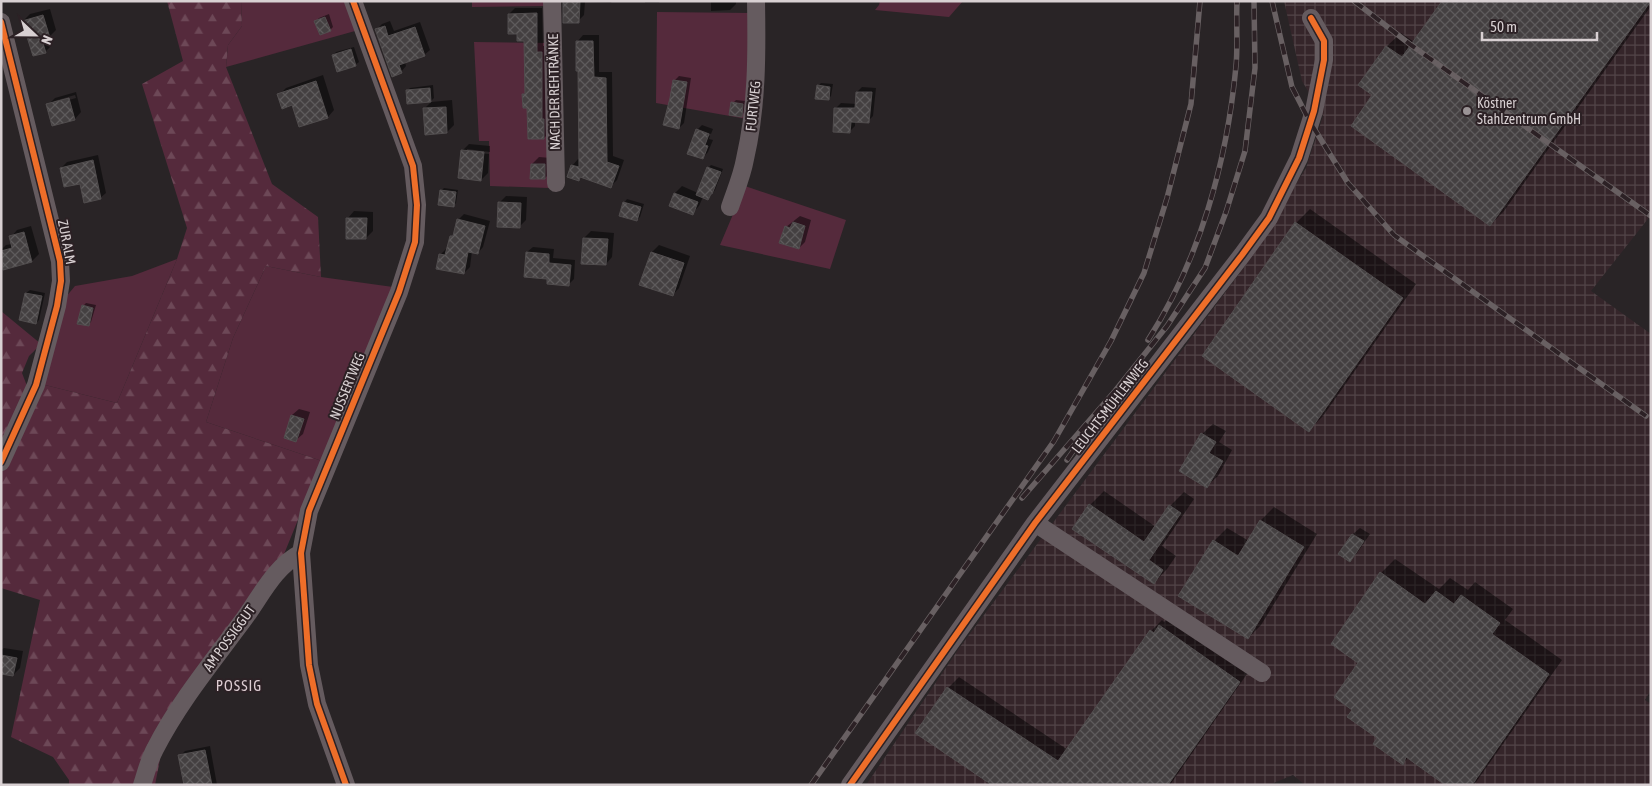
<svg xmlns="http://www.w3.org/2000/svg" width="1652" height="786" font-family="'Asap Condensed',sans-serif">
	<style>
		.industrial { fill: url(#industrial-grid) }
		.green { fill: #552a3c }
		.forest { fill: url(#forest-firs) }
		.shadow { fill: #0007; fill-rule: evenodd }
		.building { fill: url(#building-cross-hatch); stroke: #514d4e }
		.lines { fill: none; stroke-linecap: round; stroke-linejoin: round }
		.minor { stroke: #655b5f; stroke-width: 18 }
		.rail-casing { stroke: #686062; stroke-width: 5.5 }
		.rail { stroke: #2c2125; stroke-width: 4; stroke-dasharray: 11; stroke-linecap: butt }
		.cycleway-casing { stroke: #2c2125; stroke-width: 9 }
		.cycleway { stroke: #ee6e29; stroke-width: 6 }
		.poi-dot { fill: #9b9496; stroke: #2c2125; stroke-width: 2 }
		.labels { text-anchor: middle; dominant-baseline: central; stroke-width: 4; stroke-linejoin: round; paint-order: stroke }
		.street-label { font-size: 14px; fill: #d8d0d2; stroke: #2c2125 }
		.poi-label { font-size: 14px; fill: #d8d0d2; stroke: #2c2125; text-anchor: start }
		.neighbourhood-label { font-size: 15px; letter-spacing: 1px; fill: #ddcdd2; stroke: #2c2125 }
	</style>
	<defs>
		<pattern id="industrial-grid" width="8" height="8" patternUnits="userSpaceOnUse" patternTransform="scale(1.25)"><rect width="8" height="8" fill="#35252a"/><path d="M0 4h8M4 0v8" fill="none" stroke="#524448"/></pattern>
		<pattern id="forest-firs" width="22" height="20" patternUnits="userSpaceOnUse" patternTransform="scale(1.25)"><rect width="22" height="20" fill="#552a3c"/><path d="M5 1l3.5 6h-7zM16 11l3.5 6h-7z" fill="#6d4857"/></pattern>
		<pattern id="building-cross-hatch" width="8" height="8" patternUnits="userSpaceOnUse" patternTransform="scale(1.25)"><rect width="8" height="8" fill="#444041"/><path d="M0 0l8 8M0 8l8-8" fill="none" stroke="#5e5b5c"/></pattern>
	</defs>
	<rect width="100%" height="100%" fill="#292426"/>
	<path class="industrial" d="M1284 1H1651V215L1591 291 1651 334V690L1645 700 1651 704V785H1305L1293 775 1269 785H866L960 647 1245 266 1306 168 1323 116 1302 81Z"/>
	<path class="green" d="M241 1H347L355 31 226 67 228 45 242 26Z
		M472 1H548V6L472 7Z
		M880 1H963L949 17 875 10 879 5Z
		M657 12 751 13 747 119 656 103Z
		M474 42 548 43 549 188 490 186 489 141H479Z
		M745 186 846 220 830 269 720 245Z
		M177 259 117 403 41 384 65 298 75 286 132 276Z
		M266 266 321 277 393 287 322 461 206 422 233 338Z"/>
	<path class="forest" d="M167 1H241L242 26 228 45 226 67 272 184 318 217 321 277 266 266 233 338 206 422 322 461 282 559 159 737 160 759 155 785H69V780L53 757 11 737 40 600 1 588V311L41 344 29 356 22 373 27 386 41 384 117 403 177 259 187 228 142 84 183 61Z"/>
	<path class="shadow" d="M564 1H612L611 3 585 2 584 15 578 21Z
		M645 1H660L659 3H645Z
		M705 1H736V4L730 10 711 11V2Z
		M1439 1H1651V6L1504 211 1490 225 1374 95 1360 85 1387 46 1401 33 1414 42 1442 3Z
		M515 8H542L543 46H548L550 132 544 138 524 94 526 92 525 39 518 32 509 14Z
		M50 9 56 30 50 36 52 45 45 52 23 21 30 14Z
		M329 14 333 27 330 30 316 21 319 18Z
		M390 21 394 31 420 22 430 50 424 55 405 62 406 66 401 72 376 30 382 24Z
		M583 35H599V72H612L613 156 624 160 617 180 610 187 581 177 578 179 572 166 578 159 580 160 579 69 577 42Z
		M354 47 359 62 355 65 333 55 336 52Z
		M323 75 334 110 328 117 293 104 279 95 286 88Z
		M679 76 691 78 684 123 679 128 674 81Z
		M821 83 833 84 831 96 828 99 818 86Z
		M433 85 434 98 431 101 407 91 410 88Z
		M862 87 876 88 873 116 868 121H855V126L850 131 836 108 841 103 857 104V92Z
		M76 92 81 112 75 119 48 105 55 98ZM75 95 76 98 54 104V101Z
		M452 100 454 125 447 132 424 109 431 102Z
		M736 100 745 101 744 113 741 116 733 103Z
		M702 125 713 129 711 134 698 129Z
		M698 129V132L710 136 709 139 713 140 708 152 703 158 697 130Z
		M469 144 490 146V152L467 149V152L489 154 488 173 481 180 462 151Z
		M98 155 106 193 100 198 61 168 67 162Z
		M539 157 551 158 552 171 545 178 532 164Z
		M711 165 723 169 715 190 708 199 703 197 699 206 692 213 671 205 675 193 682 186 698 193 708 168Z
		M444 188 458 190 456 203 453 206 441 191Z
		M506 196 527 197 526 220 519 227 499 203Z
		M627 199 644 204 640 217 637 220 624 203Z
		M1310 209 1416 284 1323 416 1309 430 1296 223Z
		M354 211 373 212V231L366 238 348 218Z
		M464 214 490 221 483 247 478 253 472 251 470 267 464 273 440 255 446 249 448 250 458 220Z
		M800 216 811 220 805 242 799 248 786 227Z
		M31 226 39 254 32 261 4 269 1 250 6 245 12 244 11 237 17 230Z
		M591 231 614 233 612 257 606 264 584 238Z
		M659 245 690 256 679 288 673 295 652 252Z
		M533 247 554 249 553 258 575 260 574 279 569 284 527 252Z
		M30 290 45 293 39 320 36 323 26 293Z
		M86 303 96 305 91 322 88 325 83 306Z
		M299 409 310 412 303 434 296 440 285 437 292 415Z
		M1213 424 1226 431 1219 442 1232 450 1218 476 1207 486 1202 434Z
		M1104 491 1156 527 1170 506 1184 492 1194 499 1162 546 1176 556 1167 569 1154 583 1090 505Z
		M1274 507 1317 534 1261 625 1248 638 1214 541 1227 528 1249 541 1261 520Z
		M1360 528 1370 534 1357 553 1350 560 1340 554 1353 534Z
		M1395 559 1439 589 1450 578 1468 590 1475 582 1513 609 1505 620 1562 660 1474 785H1447L1408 758 1403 763 1354 709 1360 663 1381 573Z
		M1171 615 1249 671 1170 785H986L988 781 917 733 948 688 959 677 1068 750 1151 631 1162 620 1164 622Z
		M4 648 23 651 20 668 13 675 1 673V650Z
		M210 746 217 785H185L180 756 185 751Z"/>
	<path class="building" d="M563 1H580L579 23H563Z
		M1442 1H1651L1490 226 1351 126 1372 95 1358 85 1386 46 1402 57Z
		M537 13V52H542V119H544V139H528L527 108H523L522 94H525L524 41H517V34H508V14Z
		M43 15 50 38 42 40 46 53 33 56 22 21Z
		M325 17 331 31 320 35 314 21Z
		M385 26 388 36 415 27 425 56 399 65 402 73 392 77 375 29Z
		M576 41H593L594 77 606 78 607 162 619 166 611 188 580 177 579 181 567 177 571 165 579 167 578 71H576Z
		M351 49 356 66 337 72 332 55Z
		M673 80 687 82 679 129 663 125 670 98Z
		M316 81 328 118 299 127 292 105 282 109 277 94Z
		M817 85 830 87 829 100 815 99Z
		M430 88 431 102 407 104 406 90Z
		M856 92H872L869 123 851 122 850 133 833 132 834 108H855Z
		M69 98 75 120 52 126 46 104Z
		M731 102 743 104 742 117 729 115Z
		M446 107 447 133 425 135 423 108Z
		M696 129 709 134 705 145 708 146 703 159 687 154Z
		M461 150 484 152 481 181 458 178Z
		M93 160 101 199 84 203 80 184 64 187 60 168Z
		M531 164H545V179H530Z
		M707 167 721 172 712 194H711L708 200 696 195Z
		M440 190 456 192 454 207 438 205Z
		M674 193 698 202 693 215 669 206Z
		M498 202 521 203 520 228 497 227Z
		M623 202 641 207 637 221 619 216Z
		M346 218H367L366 239H346Z
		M457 219 485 226 478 254 468 252 464 274 436 269 439 254 445 255 450 236H453Z
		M793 222 805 226 799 249 779 243 785 226 790 228Z
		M1295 222 1403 298 1309 432 1202 356Z
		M24 232 32 262 3 270 1 251 12 248 9 236Z
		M583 238 608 239 606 265 581 264Z
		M526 252 549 254V263L571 265 569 286 547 284V279L524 277Z
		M651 252 684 263 673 296 639 285Z
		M25 293 42 296 36 324 19 320Z
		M82 305 93 308 89 326 77 324Z
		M291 415 304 419 296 442 284 438Z
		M1201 433 1216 442 1209 453 1223 461 1207 488 1179 471Z
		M1089 504 1144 542 1169 505 1181 513 1149 560 1163 570 1154 584 1072 529Z
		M1260 520 1304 547 1248 639 1178 596 1213 540 1238 556Z
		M1352 534 1364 541 1350 562 1338 554Z
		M1380 572 1425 604 1436 591 1454 604 1461 595 1500 623 1492 634 1549 674 1472 785H1445L1406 757 1403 765 1373 744 1377 738 1347 717 1352 710 1334 697 1358 663 1331 644Z
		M1159 625 1240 682 1168 785H992L915 733 947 687 1058 761 1150 630 1154 633Z
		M1 655 17 658 13 676 1 674Z
		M205 750 212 785H184L178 755Z"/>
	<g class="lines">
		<path class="minor" d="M552 1 556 183
			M1 22 60 261 61 281 57 306 36 385 1 462
			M730 207C735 192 742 176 745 159 757 107 757 55 756 1
			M1035 523 1262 673
			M142 785C146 773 149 760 155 749 179 702 213 661 244 619 261 596 274 567 301 553
			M346 785 317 704 309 665 301 553 309 511 399 292 415 242 417 205 413 166 353 1
			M850 785 1035 523 1242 255 1269 218 1299 158 1314 111 1324 60V41L1311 18"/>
		<g class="rail-casing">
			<path id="rail" d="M1272 1 1292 87 1310 122 1348 183 1394 235 1646 416
				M1354 1 1411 45 1651 216
				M1148 340C1200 259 1227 162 1236 66 1238 45 1236 23 1237 1
				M1067 460 1085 434
				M1022 498 1115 391 1167 326 1205 268 1226 212 1245 151 1255 68 1254 1
				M811 785 1054 441 1111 341 1144 273 1167 198 1191 104 1200 1"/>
		</g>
		<use href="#rail" class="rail"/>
		<g class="cycleway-casing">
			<path id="cycleway" d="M1 22 60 261 61 281 57 306 36 385 1 462
				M346 785 317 704 309 665 301 553 309 511 399 292 415 242 417 205 413 166 353 1
				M850 785 1035 523 1242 255 1269 218 1299 158 1314 111 1324 60V41L1311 18"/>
		</g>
		<use href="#cycleway" class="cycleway"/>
	</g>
	<circle class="poi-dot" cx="1467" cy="111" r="5"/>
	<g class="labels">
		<g class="street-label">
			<text transform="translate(554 92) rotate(-91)">NACH DER REHTRÄNKE</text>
			<text transform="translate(753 106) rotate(-84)">FURTWEG</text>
			<text transform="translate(67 242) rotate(79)">ZUR ALM</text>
			<text transform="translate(347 386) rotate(-68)">NUSSERTWEG</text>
			<text transform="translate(1110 406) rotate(-52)">LEUCHTSMÜHLENWEG</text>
			<text transform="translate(229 638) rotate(-54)">AM POSSIGGUT</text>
		</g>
		<g class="poi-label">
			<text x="1477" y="103">Köstner<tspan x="1477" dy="16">Stahlzentrum GmbH</tspan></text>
		</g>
		<g class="neighbourhood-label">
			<text x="239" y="685">POSSIG</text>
		</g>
	</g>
	<rect width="1652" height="786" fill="none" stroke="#d8d0d2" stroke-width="5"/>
	<g transform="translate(35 35) rotate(112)" stroke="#2c2125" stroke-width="4" paint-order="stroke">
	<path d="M0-4L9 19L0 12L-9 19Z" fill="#d8d0d2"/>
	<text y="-8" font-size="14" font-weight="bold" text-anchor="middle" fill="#d8d0d2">N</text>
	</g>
	<path d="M1482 32v8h115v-8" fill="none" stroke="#d8d0d2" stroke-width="2.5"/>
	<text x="1490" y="32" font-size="15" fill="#d8d0d2" stroke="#2c2125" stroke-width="4" paint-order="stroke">50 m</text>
</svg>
